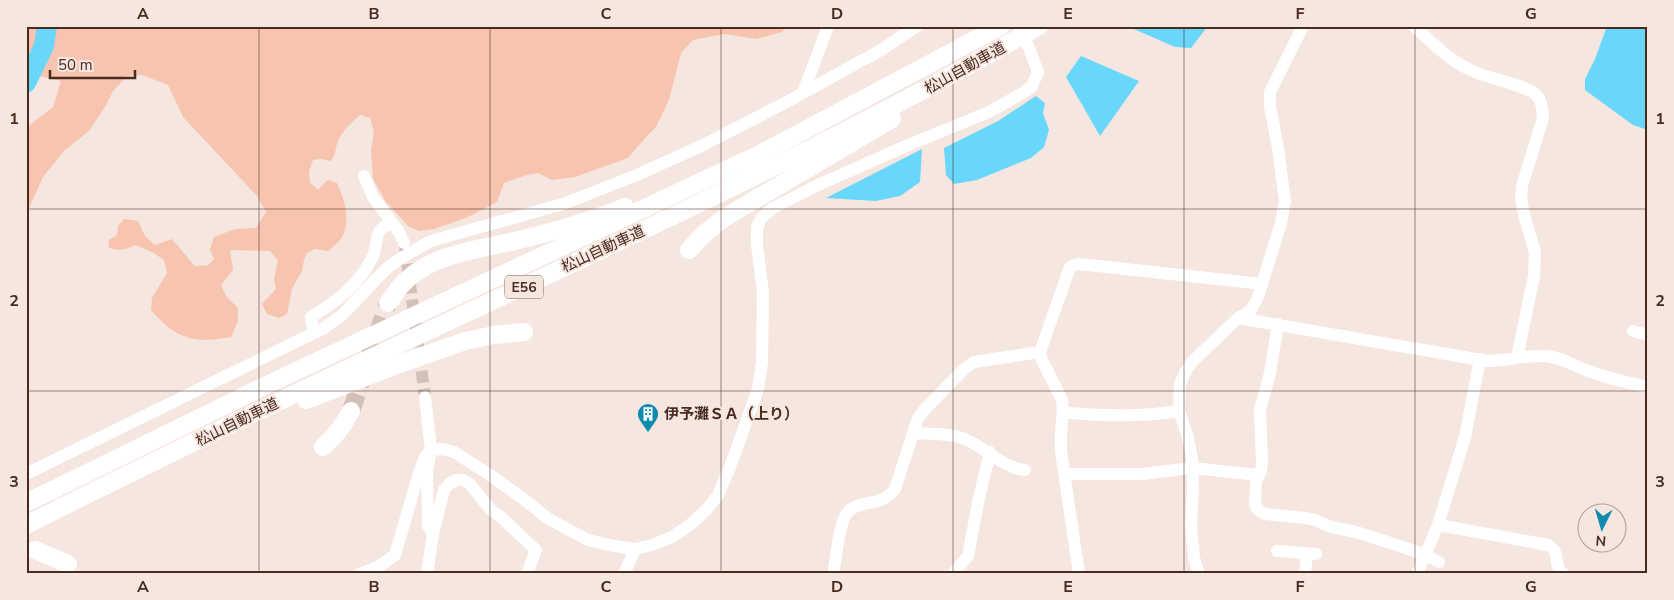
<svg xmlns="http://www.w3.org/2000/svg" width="1674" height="600" font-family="'Nunito Sans','Noto Sans JP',sans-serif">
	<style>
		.green { fill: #f7c4b0 }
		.water { fill: #69d6fb }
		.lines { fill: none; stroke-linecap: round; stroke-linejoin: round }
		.river { stroke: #69d6fb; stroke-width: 20 }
		.minor-tunnel { stroke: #d3c1b9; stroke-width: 12; stroke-dasharray: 12 6; stroke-linecap: butt }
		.highway-tunnel { stroke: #d3c1b9; stroke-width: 18; stroke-dasharray: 18 9; stroke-linecap: butt }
		.minor { stroke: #fff; stroke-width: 12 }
		.highway { stroke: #fff; stroke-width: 18 }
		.grid { fill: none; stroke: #492b1f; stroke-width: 1; stroke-opacity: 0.55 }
		.labels { text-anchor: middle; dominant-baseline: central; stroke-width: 4; stroke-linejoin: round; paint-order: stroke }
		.shield { fill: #f6e6e0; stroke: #7d6359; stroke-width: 1 }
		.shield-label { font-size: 14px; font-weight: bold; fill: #492b1f }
		.street-label { font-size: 15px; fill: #492b1f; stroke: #f6e6e0 }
		.poi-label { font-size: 15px; font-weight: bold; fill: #492b1f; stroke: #f6e6e0; text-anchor: start }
		.neatline { fill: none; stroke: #492b1f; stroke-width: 2 }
		.grid-label { font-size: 16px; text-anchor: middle; font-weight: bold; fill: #492b1f }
	</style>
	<rect width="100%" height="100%" fill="#f6e6e0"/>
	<path class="green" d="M26 26H787L782 32 757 39 724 34 693 40 681 53 669 100 656 127 647 136 628 158 575 177 552 180 538 173 527 175 504 183 497 202 466 218 434 229 419 231 408 226 386 202 373 179 371 151 374 132 370 118 360 115C352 122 344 129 339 139 335 147 337 152 331 161L321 159 313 160 309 172 310 183 318 190 327 180 337 183C345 200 352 224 340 240 336 244 332 248 328 251L315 249 307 253 304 260 302 271 292 289 287 314 279 318 267 314 262 304 276 289 274 279 278 260 270 251 230 250 233 270 221 285 226 296 238 308V321L231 337C194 344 176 339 151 310L152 298 167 273 164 260 152 252 135 245C125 250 118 252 108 247L109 240 117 235 118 226 124 219 138 221 145 236 155 245 172 239 195 266 208 265 214 259 210 250 214 237 235 229 256 228 266 212 257 196 183 117 168 85 142 75 127 76 113 91 105 107 89 131 65 150 43 177 26 215V128L53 107 61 81 31 74 26 76Z"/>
	<path class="water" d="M1127 26H1206L1207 27 1191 48 1175 47Z
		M1607 26H1648V130L1633 125 1585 90V79L1595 59Z
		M1081 56 1139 81 1100 136 1066 77Z
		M1036 96 1045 103 1043 113 1049 130 1044 147 1031 158 977 180 954 184 946 175 944 148 998 121Z
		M922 149 920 182 900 196 876 201 826 198Z"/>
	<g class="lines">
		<path class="river" d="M26 83 44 46 47 26"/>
		<path class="minor-tunnel" d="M405 246 425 397"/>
		<path class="highway-tunnel" d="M351 411 388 303"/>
		<path class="minor" d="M1414 26C1433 43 1449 61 1473 71 1487 78 1525 85 1535 94 1542 100 1543 109 1543 118L1522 186 1521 198 1524 215 1535 252 1534 276 1517 358
			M803 93 828 26
			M364 176 373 197 399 232 404 243
			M1238 318 1487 361C1506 361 1525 355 1544 356 1559 356 1574 366 1588 371 1608 378 1627 383 1648 387
			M1278 324 1270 373 1260 410 1262 462 1261 471 1256 481 1255 505 1258 510 1265 514 1305 518 1315 520 1331 527 1356 532 1403 547 1425 555 1439 562
			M1633 331 1648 335
			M314 333 311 317C335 303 360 284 372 258 380 242 371 231 391 223
			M425 397 431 450 427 472 428 526 433 534 444 490 449 484 456 480H463L470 484 490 509 502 518 536 550 527 574
			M1063 410 1069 413C1106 416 1143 417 1179 411
			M913 433C931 434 951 433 967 440 987 449 1003 468 1025 470
			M26 474 324 328 342 315 386 269 401 258 431 241 563 204 637 175 701 146 783 104 881 50 917 26
			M1065 474H1142L1192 468 1259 475
			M1438 525 1548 545C1562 552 1552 565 1563 574
			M1277 551 1316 554
			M360 574 381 565 395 555 419 473 425 457 431 450 442 449 454 452 490 475 525 500 547 518 588 540 614 546 635 549 652 545 672 537 691 524 706 510 718 495 730 467 758 389 762 363 763 292 757 245V227L762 217 773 208 818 185 906 146 989 112 1023 93 1032 86 1038 72 1029 48 1019 26
			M427 574 433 534
			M624 574 635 549
			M833 574C836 560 839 522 847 513 859 498 880 509 895 489L918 418 926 408 963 370 974 362 1040 352
			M953 574 968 556 979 498 990 452
			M1079 574 1061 451V433L1063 410 1062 400 1042 360 1040 352 1070 267 1077 264 1089 265 1262 284
			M1199 574 1194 558 1191 526 1193 488 1192 458 1187 434 1179 411 1180 384 1186 371 1192 362 1238 318 1251 310 1258 297 1281 223 1285 201 1278 148 1270 107V92L1303 26
			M1305 574 1307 553
			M1417 574 1438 525 1465 437 1480 359"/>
		<path class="highway" d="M689 250 705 233 724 218 892 119
			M388 303C392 298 395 293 399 288 427 254 476 250 515 241 552 232 590 221 625 207
			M306 400 394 366 465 341 494 335 524 332
			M323 447C335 437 343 426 351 411
			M26 503 277 380 756 156 1001 26
			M26 525C112 482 199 439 286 398 539 277 796 166 1039 26
			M35 550 68 564"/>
	</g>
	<path class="grid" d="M259 26V574M490 26V574M721 26V574M953 26V574M1184 26V574M1415 26V574M26 209H1648M26 391H1648"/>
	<defs>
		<g id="building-pin" transform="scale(1.125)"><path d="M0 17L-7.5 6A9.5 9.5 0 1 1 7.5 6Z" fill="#0e8cad" stroke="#f6e6e0"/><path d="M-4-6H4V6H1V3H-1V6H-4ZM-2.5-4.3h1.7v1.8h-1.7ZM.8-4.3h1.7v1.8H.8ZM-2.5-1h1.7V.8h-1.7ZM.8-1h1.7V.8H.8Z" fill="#fff"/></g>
	</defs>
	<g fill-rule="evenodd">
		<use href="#building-pin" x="648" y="414"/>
	</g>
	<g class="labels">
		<rect class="shield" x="505" y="275.5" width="38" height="23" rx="4"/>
		<g class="shield-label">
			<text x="524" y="287">E56</text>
		</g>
		<g class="street-label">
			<text transform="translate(965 68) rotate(-29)">松山自動車道</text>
			<text transform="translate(603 249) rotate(-25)">松山自動車道</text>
			<text transform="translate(237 422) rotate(-26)">松山自動車道</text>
		</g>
		<g class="poi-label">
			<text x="664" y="414">伊予灘ＳＡ（上り）</text>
		</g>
	</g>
	<rect width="1674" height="600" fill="none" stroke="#f6e6e0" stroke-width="55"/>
	<g transform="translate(1602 528) rotate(185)"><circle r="24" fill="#f6e6e0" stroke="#b19b93"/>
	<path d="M0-4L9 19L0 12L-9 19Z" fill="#0e8cad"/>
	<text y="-8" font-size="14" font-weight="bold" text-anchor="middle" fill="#492b1f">N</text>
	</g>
	<path d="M50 70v8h85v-8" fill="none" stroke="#492b1f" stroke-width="2.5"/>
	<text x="58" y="70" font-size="15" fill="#492b1f" stroke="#f6e6e0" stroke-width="4" paint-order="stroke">50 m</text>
	<rect x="28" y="28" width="1618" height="544" class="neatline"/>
	<g class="grid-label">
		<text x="143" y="19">A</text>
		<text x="374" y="19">B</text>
		<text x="606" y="19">C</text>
		<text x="837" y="19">D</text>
		<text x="1068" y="19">E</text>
		<text x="1300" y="19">F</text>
		<text x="1531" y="19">G</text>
		<text x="14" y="124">1</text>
		<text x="1660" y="124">1</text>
		<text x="14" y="306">2</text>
		<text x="1660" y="306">2</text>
		<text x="14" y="487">3</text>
		<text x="1660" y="487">3</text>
		<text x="143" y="592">A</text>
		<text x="374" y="592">B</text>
		<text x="606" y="592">C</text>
		<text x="837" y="592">D</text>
		<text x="1068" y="592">E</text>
		<text x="1300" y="592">F</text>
		<text x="1531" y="592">G</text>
	</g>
</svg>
